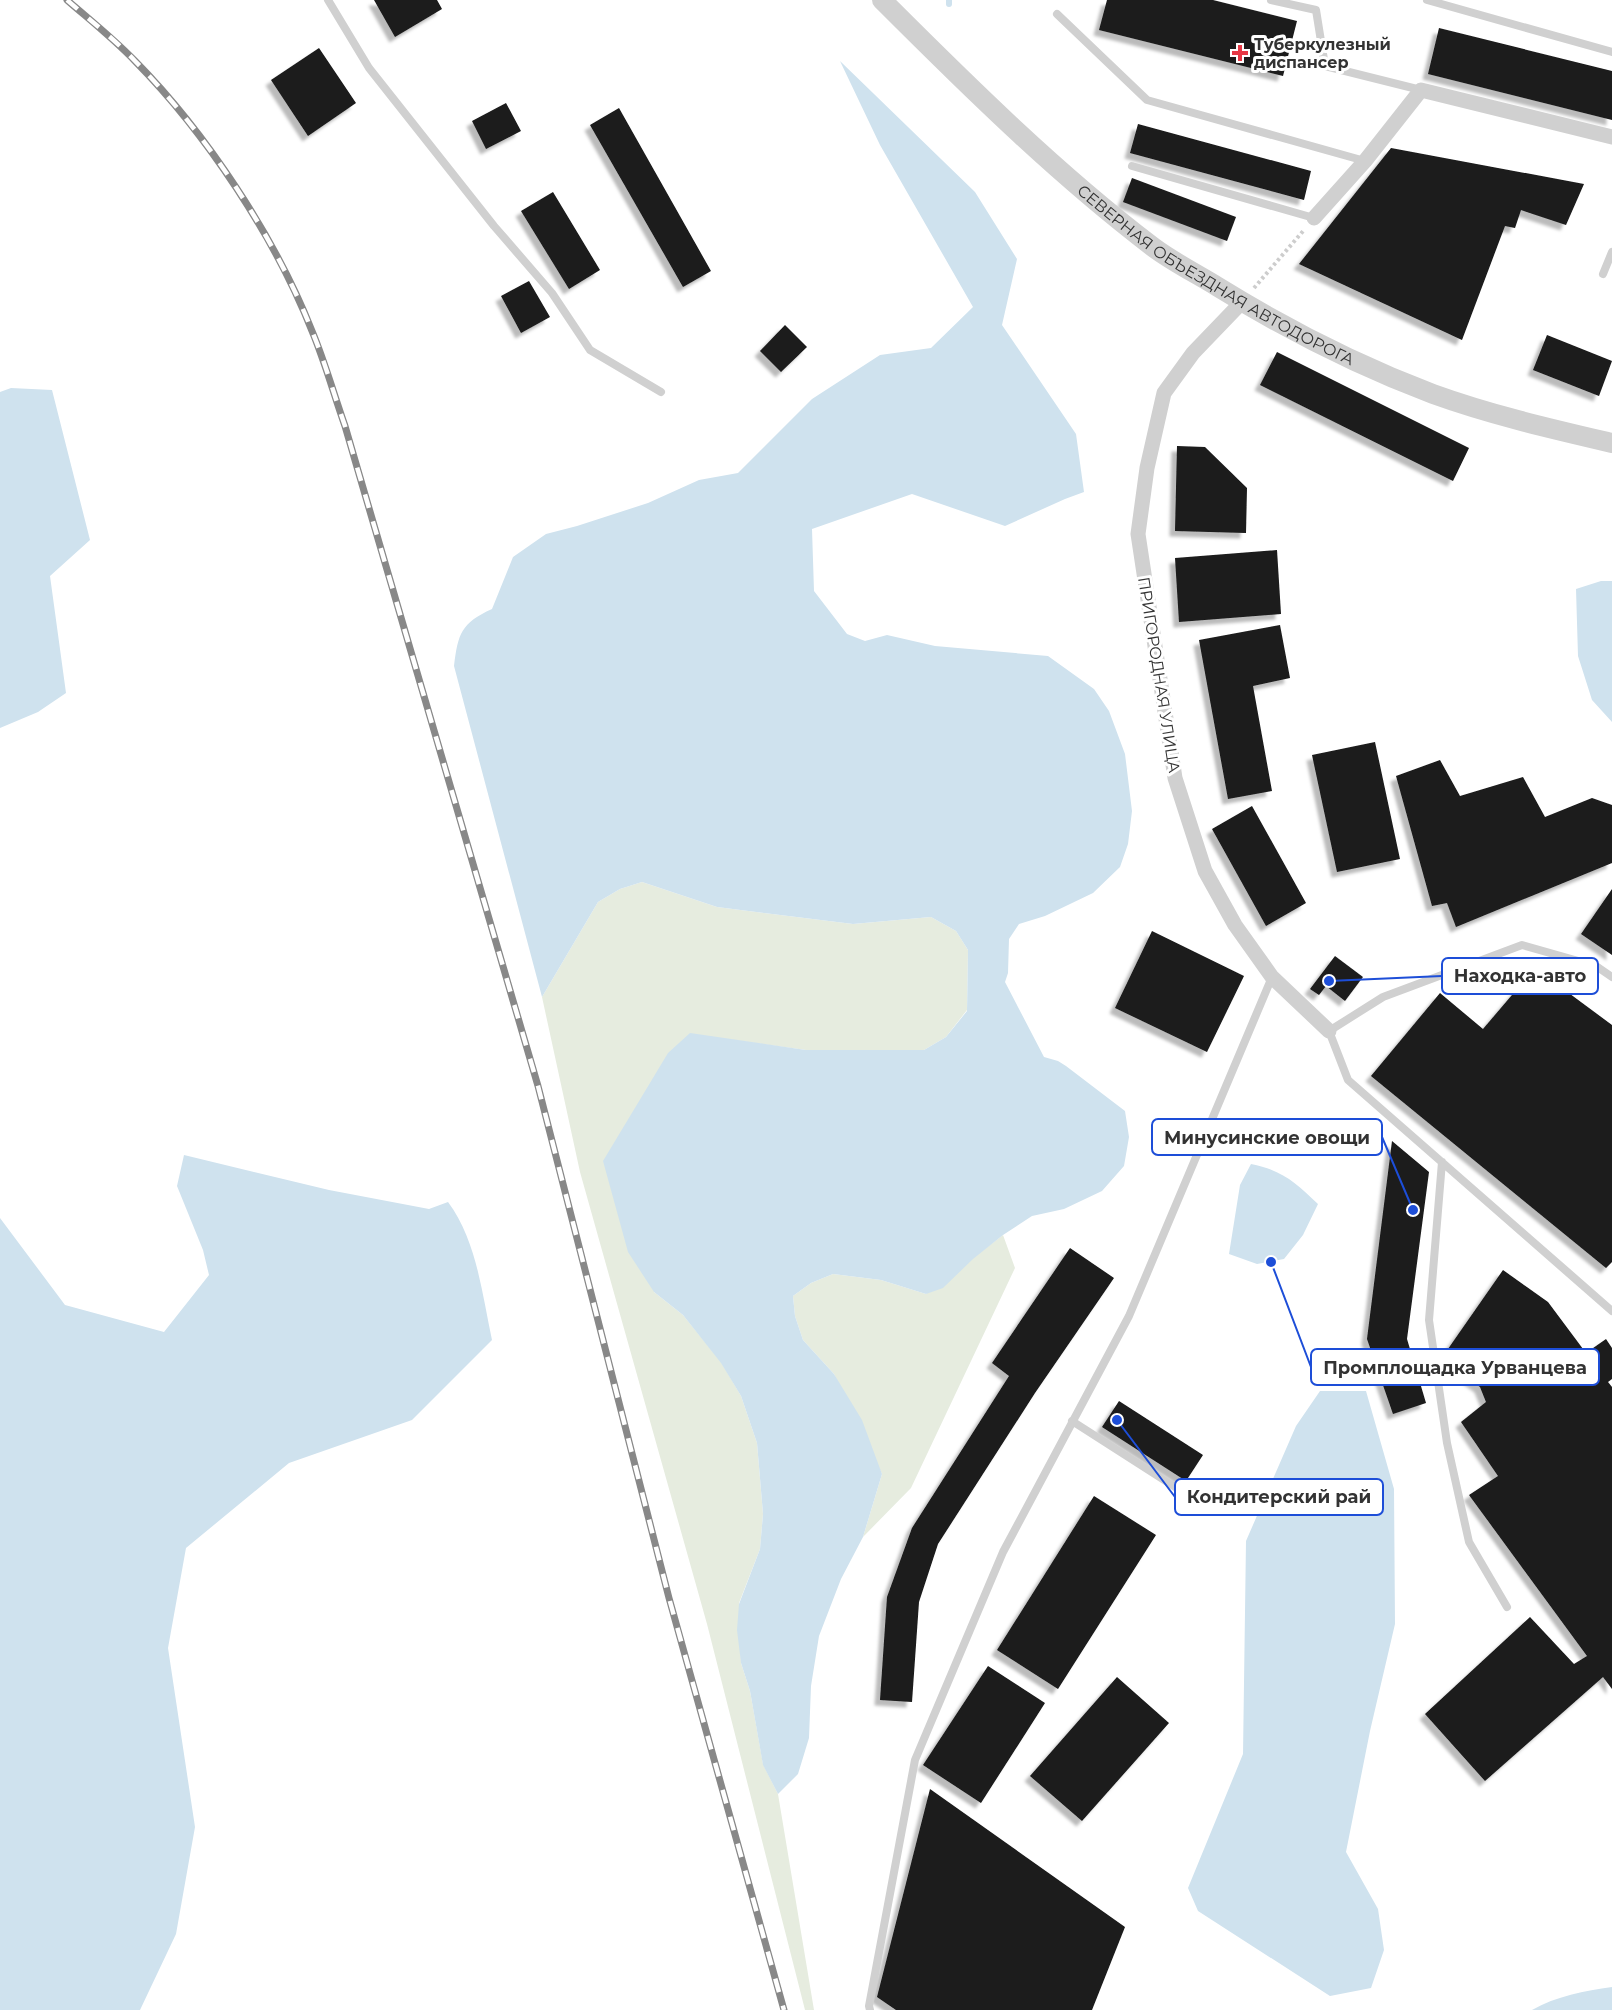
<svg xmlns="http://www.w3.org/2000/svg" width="1612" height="2010" font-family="Montserrat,sans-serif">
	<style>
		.green { fill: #e6ecdf }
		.water { fill: #cfe2ee }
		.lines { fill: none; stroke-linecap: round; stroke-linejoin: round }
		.stream { stroke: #cfe2ee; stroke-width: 6 }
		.building { fill: #1a1a1a; filter: url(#shadow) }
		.path { stroke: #cdcdcd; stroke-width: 4; stroke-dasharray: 3 3; stroke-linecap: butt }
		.service { stroke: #d0d0d0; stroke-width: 8 }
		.minor { stroke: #d0d0d0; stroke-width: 15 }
		.tertiary { stroke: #d0d0d0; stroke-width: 20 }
		.rail-casing { stroke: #888; stroke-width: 7 }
		.rail { stroke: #fff; stroke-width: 4.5; stroke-dasharray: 14; stroke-linecap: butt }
		.poi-dot { fill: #e63946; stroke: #fff; stroke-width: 2 }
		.labels { text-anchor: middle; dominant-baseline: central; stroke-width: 6; stroke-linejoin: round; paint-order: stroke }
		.poi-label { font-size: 16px; font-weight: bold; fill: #333; stroke: #fff; text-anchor: start }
		.street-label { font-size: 16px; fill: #333; stroke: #fff }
		.leader { fill: none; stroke: #1d4ed8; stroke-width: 2 }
		.callout-dot { fill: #1d4ed8; stroke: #fff; stroke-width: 2 }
		.callout { fill: #fff; stroke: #1d4ed8; stroke-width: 2 }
		.callout-label { font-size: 18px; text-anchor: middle; font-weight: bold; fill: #333 }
	</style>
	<defs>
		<filter id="shadow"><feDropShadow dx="-5.5" dy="5.5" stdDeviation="1.5" flood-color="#0004"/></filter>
	</defs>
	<rect width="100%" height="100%" fill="#fff"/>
	<path class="green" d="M642 882 717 907 853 924 931 917 956 931 968 950 967 1010 946 1037 924 1050H806L690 1034 654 1292 683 1315 721 1362 741 1396 757 1443 763 1514 760 1549 739 1603 741 1663 750 1691 763 1764 778 1794 814 2010H805L707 1624 580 1172 542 997 598 902 620 889Z
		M1003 1235 1015 1268 911 1488 863 1537 882 1474 834 1374 803 1340 795 1316 793 1296 811 1283 833 1274 881 1280 926 1294Z"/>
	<path class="water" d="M840 61 975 192 1017 259 1002 325 1076 434 1084 492 1065 499 1005 526 912 494 812 529 814 591 847 634 865 641 887 635 935 646 1048 656 1094 689 1109 711 1125 754 1132 811 1128 844 1120 867 1093 893 1045 916 1019 924 1009 939 1008 973 1005 982 1044 1057 1058 1061 1066 1066 1125 1111 1129 1137 1124 1166 1102 1191 1064 1209 1032 1216 1003 1235 973 1259 943 1288 926 1294 881 1280 833 1274 811 1283 793 1296 795 1316 803 1340 834 1374 862 1420 882 1474 863 1537 841 1579 819 1636 811 1686 809 1738 798 1774 778 1794 763 1765 750 1691 741 1663 737 1630 739 1604 760 1549 763 1514 757 1443 741 1396 721 1363 683 1315 654 1292 628 1252 603 1161 668 1053 690 1033 806 1050H924L946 1037 967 1011 968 950 956 931 931 917 853 924 717 907 642 882 620 889 598 902 542 997 454 666C458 634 461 623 492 609L513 557 546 534 577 526 648 503 699 480 738 473 812 399 880 355 931 348 973 307 880 145Z
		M11 388 52 390 90 540 50 576 66 693 38 712 0 728V392Z
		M1601 581H1612V722L1592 700 1578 656 1576 589Z
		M184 1155 329 1190 429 1209 448 1202C477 1241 482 1294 492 1340L412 1420 289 1463 186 1548 168 1648 195 1827 176 1934 140 2010H0V1218L65 1305 164 1332 209 1275 203 1250 177 1186Z
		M1251 1164C1282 1170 1296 1183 1318 1204L1303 1235 1284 1259 1257 1264 1229 1254 1240 1185Z
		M1320 1391H1366L1394 1489 1395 1624 1370 1731 1346 1852 1378 1909 1384 1950 1371 1988 1330 1996 1198 1911 1188 1888 1243 1754 1246 1541 1296 1426Z
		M1612 1987V2010H1532C1556 1996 1585 1991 1612 1987Z"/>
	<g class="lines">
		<path class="stream" d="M949 4V0"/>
	</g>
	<path class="building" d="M374 0H437L442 9 395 37Z
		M1107 0H1213L1297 21 1283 76 1099 30Z
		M1439 28 1612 71V120L1428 74Z
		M319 48 356 103 308 136 271 80Z
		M506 103 521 131 486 149 472 121Z
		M619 108 711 271 683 287 590 125Z
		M1138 124 1311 171 1304 200 1130 153Z
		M1391 148 1584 184 1566 225 1521 210 1515 228 1505 226 1462 340 1299 264Z
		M1132 178 1236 217 1227 241 1123 202Z
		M553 192 600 270 569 289 521 211Z
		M529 281 550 317 521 333 501 296Z
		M785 325 807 347 781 372 760 351Z
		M1547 335 1612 361 1599 396 1533 370Z
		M1277 352 1469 448 1453 481 1260 385Z
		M1177 446 1205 447 1247 488 1246 533 1175 531Z
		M1277 550 1281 614 1179 622 1175 558Z
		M1280 625 1290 678 1253 686 1272 791 1228 799 1199 640Z
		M1375 742 1400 859 1337 872 1312 755Z
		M1440 760 1460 796 1523 777 1545 817 1592 798 1612 805V863L1456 927 1447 903 1432 906 1396 776Z
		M1252 806 1306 903 1266 926 1212 829Z
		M1612 889V955L1581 934Z
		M1152 931 1244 976 1207 1052 1115 1008Z
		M1335 956 1363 977 1345 1001 1326 986 1319 995 1310 989Z
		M1535 968 1612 1025V1262L1606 1268 1371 1076 1440 993 1483 1029Z
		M1392 1141 1429 1172 1407 1339 1426 1403 1393 1414 1367 1339Z
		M1070 1248 1114 1278 1035 1393 938 1544 919 1602 912 1702 880 1700 887 1597 912 1528 1009 1376 992 1363Z
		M1503 1270 1548 1302 1586 1353 1606 1339 1612 1348V1379L1608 1382 1612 1387V1689L1603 1677 1485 1781 1425 1714 1530 1617 1574 1664 1587 1656 1469 1495 1498 1476 1461 1422 1486 1402 1480 1387 1441 1359Z
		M1119 1401 1203 1455 1186 1481 1102 1427Z
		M1094 1496 1156 1535 1058 1689 997 1650Z
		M988 1666 1045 1703 981 1803 923 1765Z
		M1117 1677 1169 1723 1082 1821 1030 1776Z
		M930 1789 1125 1927 1092 2010H896L877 1997Z"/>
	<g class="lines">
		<path class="path" d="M1254 288 1304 230"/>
		<path class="service" d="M328 0 369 68 494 226 552 293 590 350 661 392
			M1271 0 1316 10 1325 66 1421 90
			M1427 0 1612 52
			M1057 14 1147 100 1365 161
			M1132 166 1314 218
			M1603 274 1612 252
			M1612 977 1596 966 1522 945 1383 997 1329 1031 1348 1080 1612 1311
			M1442 1162 1429 1320 1447 1443 1469 1542 1507 1607
			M1072 1421 1203 1505
			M870 2010 869 2006 915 1760 1003 1552 1129 1316 1272 977"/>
		<path class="minor" d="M1314 218 1365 161 1421 90 1612 137
			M1242 302 1193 353 1164 393 1147 468 1138 534 1175 778 1205 871 1235 925 1272 977 1329 1031"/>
		<path class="tertiary" id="s1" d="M882 0C968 86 1056 173 1153 247 1173 262 1197 274 1218 287 1286 329 1359 366 1433 394 1491 415 1552 429 1612 443"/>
		<g class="rail-casing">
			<path id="rail" d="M67 0C90 20 114 39 135 61 206 133 275 237 312 331 325 362 334 395 345 426L538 1086 669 1598 784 2010"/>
		</g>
		<use href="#rail" class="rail"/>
	</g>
	<path class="poi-dot" d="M1237 44h6v6h6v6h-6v6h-6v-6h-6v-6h6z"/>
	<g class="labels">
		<g class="poi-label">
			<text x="1254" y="44">Туберкулезный<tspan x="1254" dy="18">диспансер</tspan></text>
		</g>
		<g class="street-label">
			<text stroke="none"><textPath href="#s1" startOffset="435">СЕВЕРНАЯ ОБЪЕЗДНАЯ АВТОДОРОГА</textPath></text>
			<text transform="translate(1159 675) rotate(81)">ПРИГОРОДНАЯ УЛИЦА</text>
		</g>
	</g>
	<path class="leader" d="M1329 981L1442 976M1413 1210L1382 1137M1271 1262L1311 1367M1117 1420L1175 1497"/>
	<g class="callout-dot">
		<circle cx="1329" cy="981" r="6"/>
		<circle cx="1413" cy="1210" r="6"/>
		<circle cx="1271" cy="1262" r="6"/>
		<circle cx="1117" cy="1420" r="6"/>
	</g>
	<g class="callout">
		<rect x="1442" y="958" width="156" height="36" rx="6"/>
		<rect x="1152" y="1119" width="230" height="36" rx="6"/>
		<rect x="1311" y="1349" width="288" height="36" rx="6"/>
		<rect x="1175" y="1479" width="208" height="36" rx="6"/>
	</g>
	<g class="callout-label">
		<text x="1520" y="982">Находка-авто</text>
		<text x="1267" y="1144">Минусинские овощи</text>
		<text x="1455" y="1374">Промплощадка Урванцева</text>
		<text x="1279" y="1503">Кондитерский рай</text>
	</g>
</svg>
